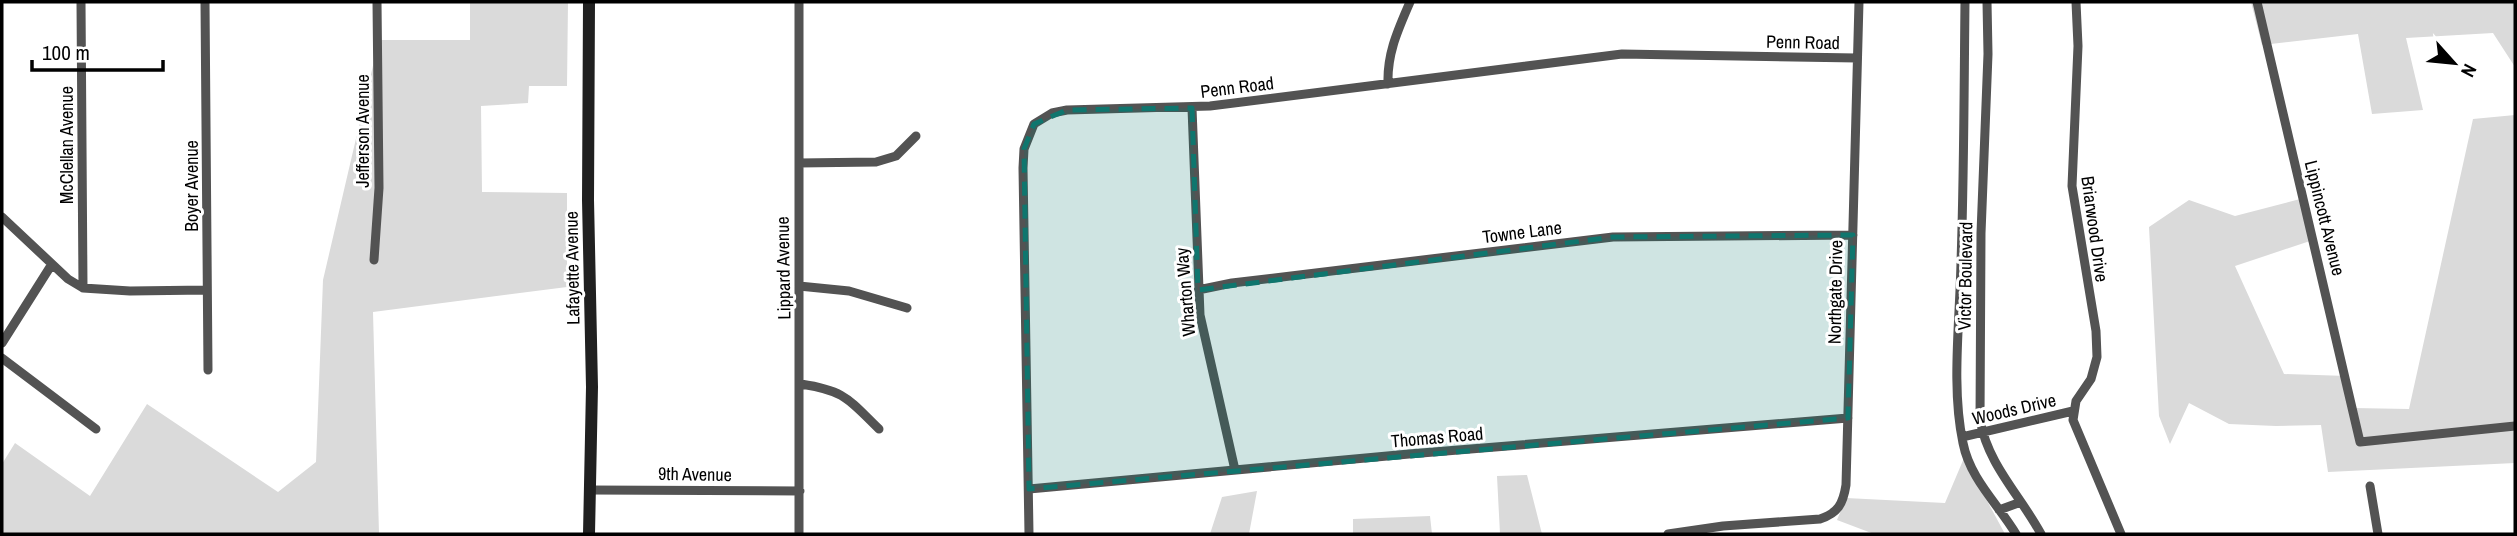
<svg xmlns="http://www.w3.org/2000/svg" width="2517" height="536" font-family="'Archivo Narrow',sans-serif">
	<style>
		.green { fill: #dadada }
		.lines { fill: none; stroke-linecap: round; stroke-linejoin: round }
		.street { stroke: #535353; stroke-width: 9 }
		.secondary { stroke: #202020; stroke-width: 12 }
		.marked { fill: #0f766e; fill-opacity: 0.2; stroke: #0f766e; stroke-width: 5; stroke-dasharray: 14 9; stroke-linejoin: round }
		.labels { text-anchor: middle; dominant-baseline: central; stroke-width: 6; stroke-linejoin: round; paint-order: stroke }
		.street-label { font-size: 18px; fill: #000; stroke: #fff }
	</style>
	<rect width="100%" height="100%" fill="#fff"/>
	<path class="green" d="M470 2H568L567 86H529L528 103 481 106 482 192 567 193V287L373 312 379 534H2V464L15 443 90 496 147 404 278 492 316 462 323 280 379 40H470Z
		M2251 2H2515V67L2493 33 2406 38 2423 110 2372 114 2358 34 2262 45Z
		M2515 115V463L2328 472 2321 425 2276 426 2229 424 2189 403 2170 444 2159 416 2149 227 2189 200 2235 216 2300 199 2313 240 2235 266 2284 374 2347 376 2353 408 2409 409 2473 119Z
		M1964 458 2005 534H1874L1837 520 1846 498 1945 503Z
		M1527 475 1542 534H1500L1497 476Z
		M1257 491 1249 534H1210L1222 497Z
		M1430 516 1432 534H1353V519Z"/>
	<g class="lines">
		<path class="street" d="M81 2 83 288
			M205 2 208 370
			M799 2V534
			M1965 2C1964 89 1964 176 1961 262 1960 320 1951 387 1963 443 1970 479 1998 504 2016 534
			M1987 2 1988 54 1981 233 1980 420C1988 465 2020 495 2041 534
			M2076 2 2078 46 2072 186 2096 331 2097 357 2091 379 2076 401 2073 420 2121 534
			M2257 2 2360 442 2515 426
			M1388 84C1387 53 1398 30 1410 2
			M1192 108 1200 315 1235 470
			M799 163 876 162 896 156 916 136
			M2 217 68 279 83 288 130 291 207 290
			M374 260 379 188 377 2
			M799 286 849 291 907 308
			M1198 290 1232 283 1613 237 1853 235
			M2 343 52 264
			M2 358 96 429
			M801 384C846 391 848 399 879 429
			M1962 437 2073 411
			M2370 486 2378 534
			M1029 489 1409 454 1848 418
			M589 490 800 491
			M1999 510 2021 502
			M1029 534 1023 168 1024 149 1034 124 1052 113 1067 110 1210 106 1622 54 1857 58
			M1668 534 1723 526 1820 519C1838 513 1843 504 1846 485L1859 2"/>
		<path class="secondary" d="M589 534 592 387 588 200 589 2"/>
	</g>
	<path class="marked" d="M1192 108 1198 290 1613 237 1853 235 1848 418 1029 489 1024 149 1034 124 1067 110Z"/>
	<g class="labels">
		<g class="street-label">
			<text transform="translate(1803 42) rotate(1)">Penn Road</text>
			<text transform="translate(1237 87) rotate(-7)">Penn Road</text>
			<text transform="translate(362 131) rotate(-90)">Jefferson Avenue</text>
			<text transform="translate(66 145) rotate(-90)">McClellan Avenue</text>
			<text transform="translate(191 186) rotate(-90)">Boyer Avenue</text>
			<text transform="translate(2325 218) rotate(76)">Lippincott Avenue</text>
			<text transform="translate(2095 229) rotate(82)">Briarwood Drive</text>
			<text transform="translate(1522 232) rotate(-7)">Towne Lane</text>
			<text transform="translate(572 268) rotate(-91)">Lafayette Avenue</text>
			<text transform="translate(783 268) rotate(-91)">Lippard Avenue</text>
			<text transform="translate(1965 276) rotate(-89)">Victor Boulevard</text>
			<text transform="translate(1185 292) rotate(-95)">Wharton Way</text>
			<text transform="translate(1835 292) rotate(-89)">Northgate Drive</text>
			<text transform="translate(2014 409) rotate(-13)">Woods Drive</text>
			<text transform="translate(1437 437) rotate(-5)">Thomas Road</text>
			<text transform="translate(695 474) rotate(1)">9th Avenue</text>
		</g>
	</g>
	<rect width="2517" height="536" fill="none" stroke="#000000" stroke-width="7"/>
	<g transform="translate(2454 63) rotate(117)" stroke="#ffffff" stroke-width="5" paint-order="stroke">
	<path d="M0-5L12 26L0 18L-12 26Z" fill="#000000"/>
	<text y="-10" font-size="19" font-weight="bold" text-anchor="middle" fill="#000000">N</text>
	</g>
	<path d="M32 60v10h131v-10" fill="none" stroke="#000000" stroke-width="3.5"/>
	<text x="42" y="60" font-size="21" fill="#000000" stroke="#ffffff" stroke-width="5" paint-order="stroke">100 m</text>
</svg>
